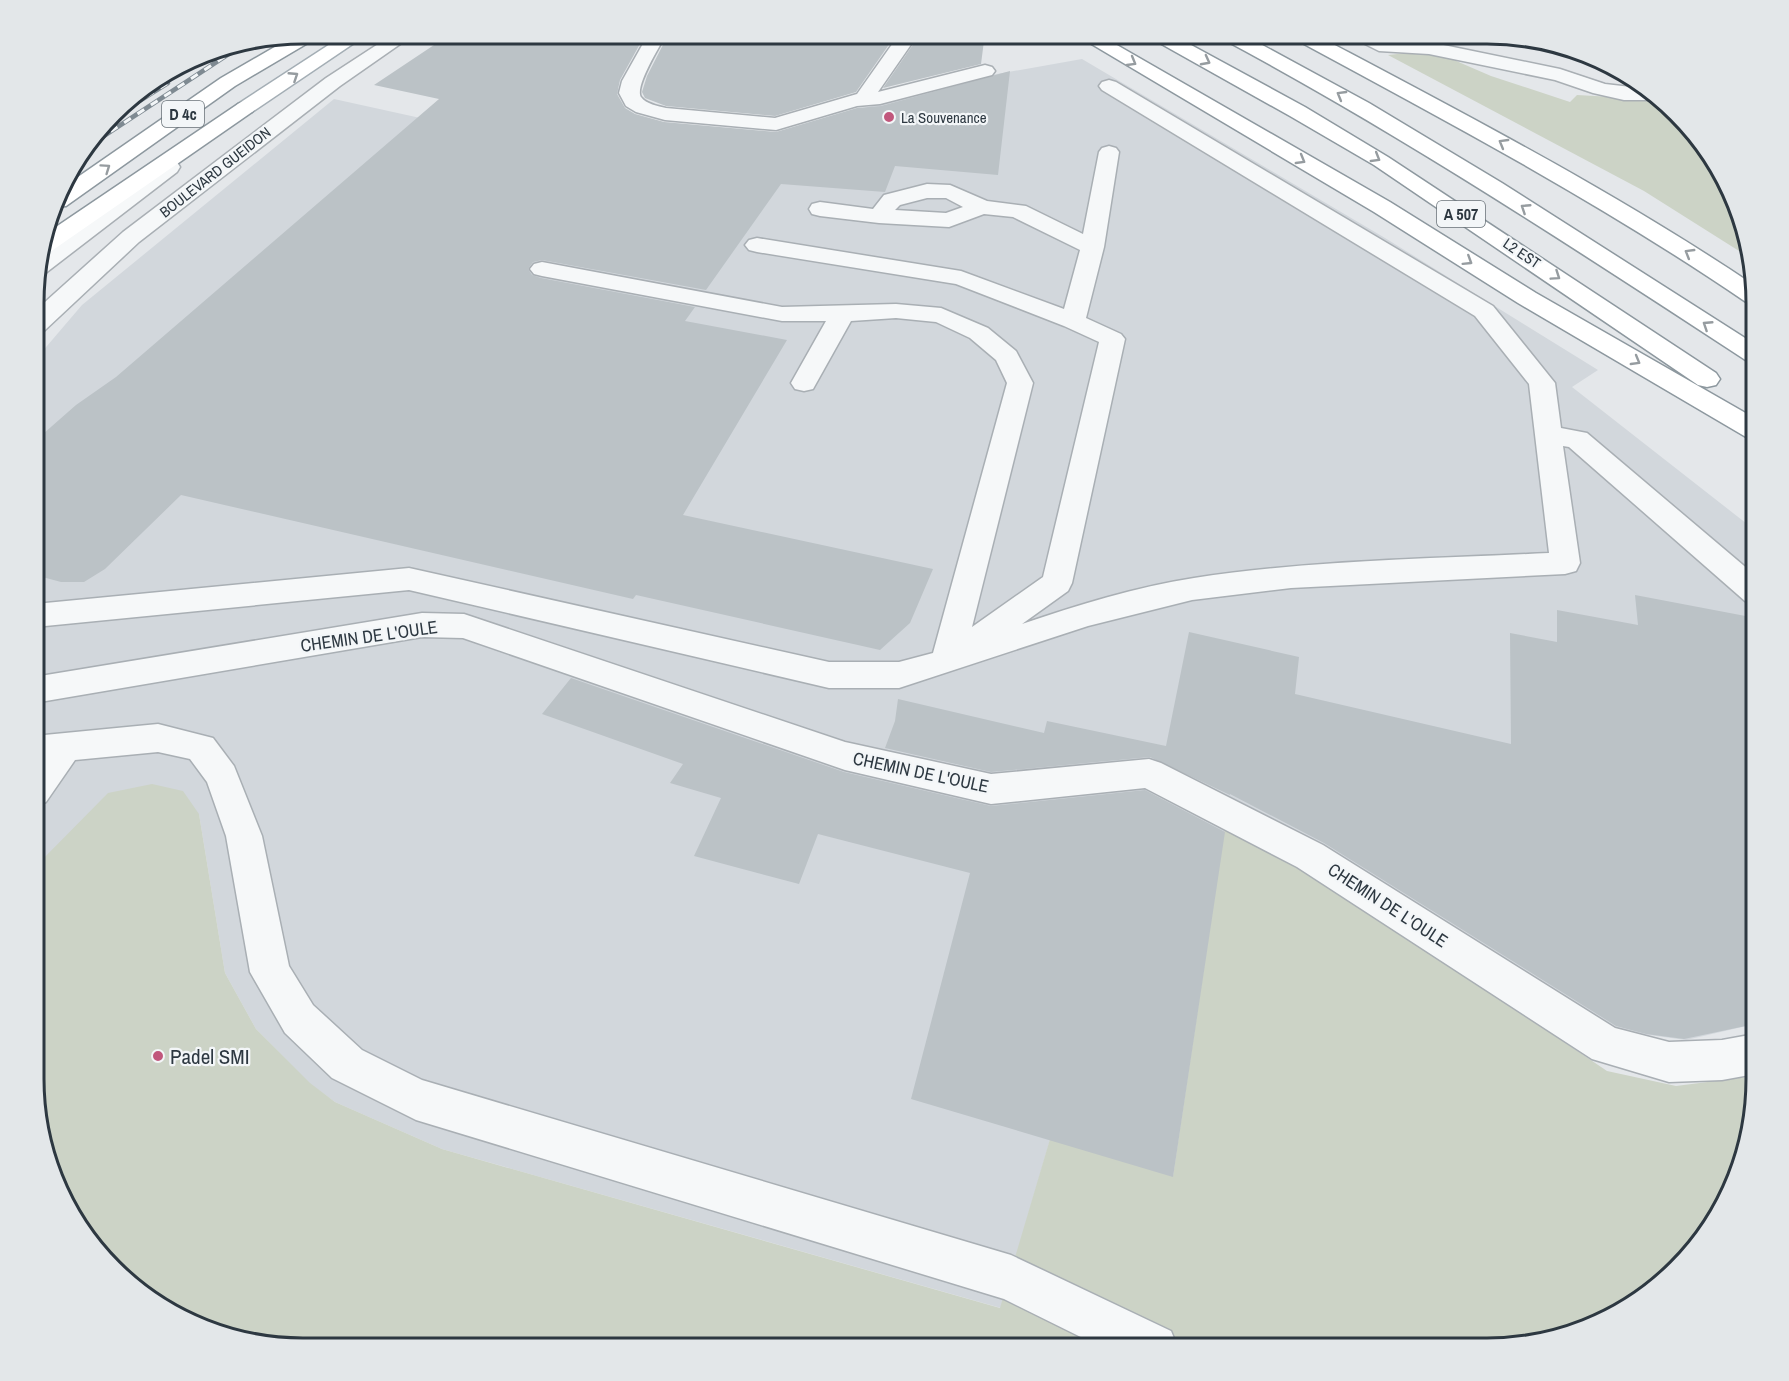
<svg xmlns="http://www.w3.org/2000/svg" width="1789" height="1381" font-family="'Archivo Narrow',sans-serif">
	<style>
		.built { fill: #d2d7dc }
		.green { fill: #ccd3c6 }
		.building { fill: #bbc2c6 }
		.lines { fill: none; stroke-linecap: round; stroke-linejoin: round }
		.minor-casing { stroke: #a9afb4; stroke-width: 3 }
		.major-casing { stroke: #a4aeb5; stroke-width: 3 }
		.highway-casing { stroke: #8d989f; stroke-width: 3 }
		.minor { fill: #f6f8f9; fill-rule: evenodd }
		.major { fill: #fff; fill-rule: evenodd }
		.highway { fill: #fff; fill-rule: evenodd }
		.rail-casing { stroke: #7f8a92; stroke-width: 4.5 }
		.rail { stroke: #f3f6f8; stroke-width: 3; stroke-dasharray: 8; stroke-linecap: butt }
		.oneway { stroke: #969ca0 }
		.poi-dot { fill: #c1577c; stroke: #f3f6f8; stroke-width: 2 }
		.labels { text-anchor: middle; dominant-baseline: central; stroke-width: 4.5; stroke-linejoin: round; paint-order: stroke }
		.far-poi-label { font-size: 15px; fill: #2d3841; stroke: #f3f6f8; text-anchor: start }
		.far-street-label { font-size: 15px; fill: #2d3841; stroke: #f3f6f8 }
		.shield { fill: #f3f6f8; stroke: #687178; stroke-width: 1.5 }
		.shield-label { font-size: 16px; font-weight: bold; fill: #2d3841 }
		.street-label { font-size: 18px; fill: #2d3841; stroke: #f3f6f8 }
		.near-poi-label { font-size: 21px; fill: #2d3841; stroke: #f3f6f8; text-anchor: start }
		.rim { fill: none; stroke: #2d3841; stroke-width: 3 }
	</style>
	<rect width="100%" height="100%" fill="#e4e7ea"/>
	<path class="built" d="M1082 59 1385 238 1598 370 1572 387 1756 531 1755 1024 1686 1040 1619 1031 1277 822 1236 801 1225 826 1173 1177 1050 1140 1001 1308 442 1149 335 1102 310 1084 256 1029 225 973 199 814 34 868 35 360 82 305 334 99 502 136 620 88 616 99 629 113 661 123 801 137 825 120 952 82Z"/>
	<path class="green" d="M1416 52 1440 54 1491 76 1570 102 1577 95 1665 100 1735 199 1747 256 1644 191 1388 55Z
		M152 784 183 791 199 814 225 973 256 1029 310 1083 335 1102 442 1149 1000 1308 1050 1139 1173 1176 1225 826 1315 874 1607 1071 1676 1086 1755 1076V1097L1735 1182 1689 1257 1590 1327 1487 1348 285 1347 200 1328 124 1281 61 1198 34 1097V868L108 793Z"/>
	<path class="building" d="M452 33H646L620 80 617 94 625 108 635 114 664 122 776 132 857 108 881 106 1010 71 998 175 895 166 885 192 781 184 706 290 542 260 533 262 528 269 532 275 541 278 695 307 685 321 787 340 683 515 933 569 910 623 880 650 636 595 633 599 181 495 105 569 84 582H61L35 575V441L76 405 116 377 439 99 374 85Z
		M669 33H897L856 92 775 116 666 106 645 98 642 92 647 76Z
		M921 33H985L981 64 883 88Z
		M1635 595 1756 618 1755 1024 1684 1039 1646 1034 1616 1026 1324 843 1230 794V795L1150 757 991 772 885 748 895 721 898 699 1044 733 1047 721 1166 746 1189 632 1299 657 1295 694 1511 744 1510 633 1557 642V610L1638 625Z
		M571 678 844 772 991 806 1145 790 1225 832 1173 1177 911 1099 970 873 818 834 799 884 694 856 721 798 670 783 683 764 542 714Z"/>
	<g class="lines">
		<g class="minor-casing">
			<path id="minor" d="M395 33H416L340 86 139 242 44 331 35 333V311L123 232 326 78Z
				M649 33H667C661 44 634 87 641 97 646 104 658 106 666 108L775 118 857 94 900 33H919L878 92 985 65 992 67 995 71 992 75 880 104 857 106 776 130 665 120 636 112 626 106 619 93 622 81Z
				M1348 33H1372L1383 40 1429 42 1560 69 1605 84 1648 89 1665 100H1624L1593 93 1555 80 1429 54 1379 51 1351 37Z
				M1109 80 1116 82 1493 306 1555 383 1561 428 1587 433 1756 576V604L1745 601 1569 447 1563 446 1580 563 1576 571 1565 574 1291 588 1192 600 1088 626 899 688H829L409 590 35 627V604L409 568 829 662H899L933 653 1007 383 996 360 970 338 936 322 896 318 851 321 813 389 804 391 795 389 791 383 826 321H782L542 276 534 274 530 269 534 264 542 262 782 307 896 304 941 308 988 328 1016 351 1033 383 972 627 1043 577 1099 342 1064 326 956 284 757 252 749 250 745 245 749 240 757 238 961 271 1064 309 1080 250 1013 217 984 214 949 227 879 223 820 216 812 214 809 209 812 204 820 202 873 209 884 195 927 184 950 185 987 201 1026 206 1083 234 1099 152 1102 148 1109 146 1116 148 1119 152 1104 247 1086 318 1121 334 1125 339 1072 583 1068 591 1022 624C1078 605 1136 587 1194 578 1311 560 1431 559 1549 553L1529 384 1475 316 1102 90 1099 86 1102 82ZM927 198H946L963 207 946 213 895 210 900 205Z
				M169 161 177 162 180 167 177 172 43 275 35 277 39 255 161 162Z
				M422 613 464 614 845 742 991 774 1149 759 1161 763 1323 845 1615 1028 1669 1042 1722 1040 1755 1034V1074L1722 1080 1669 1082 1592 1059 1297 867 1145 788 991 804 845 770 463 638 422 637 34 703V677Z
				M158 724 213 738 234 766 262 836 289 966 313 1005 362 1050 422 1080 1011 1255 1171 1331 1178 1348H1103L1004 1299 416 1120 332 1078 285 1033 250 972 226 836 207 782 190 759 158 752 75 760 46 802 34 807V736Z"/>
		</g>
		<g class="major-casing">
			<path id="major" d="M347 33H369L252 112H238L235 108 238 104Z"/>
		</g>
		<g class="highway-casing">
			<path id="highway" d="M321 33 318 37 235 86 66 206 56 207 62 188 221 78 297 34Z
				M1073 33H1096L1390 202 1536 293 1756 419V440L1746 437 1518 303 1374 212Z
				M1146 33H1169L1305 107 1388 157 1716 373 1720 379 1716 385 1707 387 1698 385 1374 165 1290 116 1149 37Z
				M1216 33H1240L1369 103 1502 183 1756 345V364L1747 361C1574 248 1401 134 1219 37Z
				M1288 33H1312C1461 112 1612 190 1752 284L1756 304 1746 302C1601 203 1445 120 1291 37Z
				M245 102 252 104 255 108 252 112 50 252 40 253 47 233 238 104Z"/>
		</g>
		<use href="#minor" class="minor"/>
		<use href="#major" class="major"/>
		<use href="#highway" class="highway"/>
		<g class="rail-casing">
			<path id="rail" d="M106 122 168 83
				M84 149 247 42"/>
		</g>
		<use href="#rail" class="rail"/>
	</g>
	<defs><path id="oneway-chevron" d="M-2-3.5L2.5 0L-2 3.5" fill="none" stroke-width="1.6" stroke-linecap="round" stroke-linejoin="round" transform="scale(1.5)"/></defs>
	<g class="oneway">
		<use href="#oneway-chevron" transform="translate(1206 61) rotate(28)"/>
		<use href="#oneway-chevron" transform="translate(1132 62) rotate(30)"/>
		<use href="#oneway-chevron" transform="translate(294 76) rotate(-33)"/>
		<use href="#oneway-chevron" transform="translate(1341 95) rotate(-150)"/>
		<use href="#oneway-chevron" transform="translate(1503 143) rotate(-150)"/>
		<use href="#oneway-chevron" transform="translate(1376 158) rotate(31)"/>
		<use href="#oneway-chevron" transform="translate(1301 160) rotate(30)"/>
		<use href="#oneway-chevron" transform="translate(106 168) rotate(-35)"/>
		<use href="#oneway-chevron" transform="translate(1525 208) rotate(-147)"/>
		<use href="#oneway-chevron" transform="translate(1689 253) rotate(-149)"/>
		<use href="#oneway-chevron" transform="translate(1468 261) rotate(32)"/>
		<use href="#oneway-chevron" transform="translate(1556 276) rotate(34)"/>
		<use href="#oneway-chevron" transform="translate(1707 325) rotate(-147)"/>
		<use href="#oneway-chevron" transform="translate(1636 361) rotate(30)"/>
	</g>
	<g class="poi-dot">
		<circle cx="889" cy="117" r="6"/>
		<circle cx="158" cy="1056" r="6"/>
	</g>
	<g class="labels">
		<g class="far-poi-label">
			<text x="901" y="117">La Souvenance</text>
		</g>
		<g class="far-street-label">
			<text transform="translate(215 172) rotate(-38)">BOULEVARD GUEIDON</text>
			<text transform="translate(1522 253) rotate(34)">L2 EST</text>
		</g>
		<g class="shield">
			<rect x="162" y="101" width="42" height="26" rx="4.5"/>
			<rect x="1437" y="201" width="48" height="26" rx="4.5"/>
		</g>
		<g class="shield-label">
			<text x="183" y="114">D 4c</text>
			<text x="1461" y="214">A 507</text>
		</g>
		<g class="street-label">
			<text transform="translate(369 636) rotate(-8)">CHEMIN DE L'OULE</text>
			<text transform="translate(921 772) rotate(12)">CHEMIN DE L'OULE</text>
			<text transform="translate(1388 905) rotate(33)">CHEMIN DE L'OULE</text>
		</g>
		<g class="near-poi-label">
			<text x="170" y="1056">Padel SMI</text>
		</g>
	</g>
	<path d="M0 0H1789V1381H0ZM303 44H1487A259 259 0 0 1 1746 303V1079A259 259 0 0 1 1487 1338H303A259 259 0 0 1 44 1079V303A259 259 0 0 1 303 44Z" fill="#e3e7e9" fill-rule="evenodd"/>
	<path class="rim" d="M303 44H1487A259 259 0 0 1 1746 303V1079A259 259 0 0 1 1487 1338H303A259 259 0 0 1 44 1079V303A259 259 0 0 1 303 44Z"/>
</svg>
